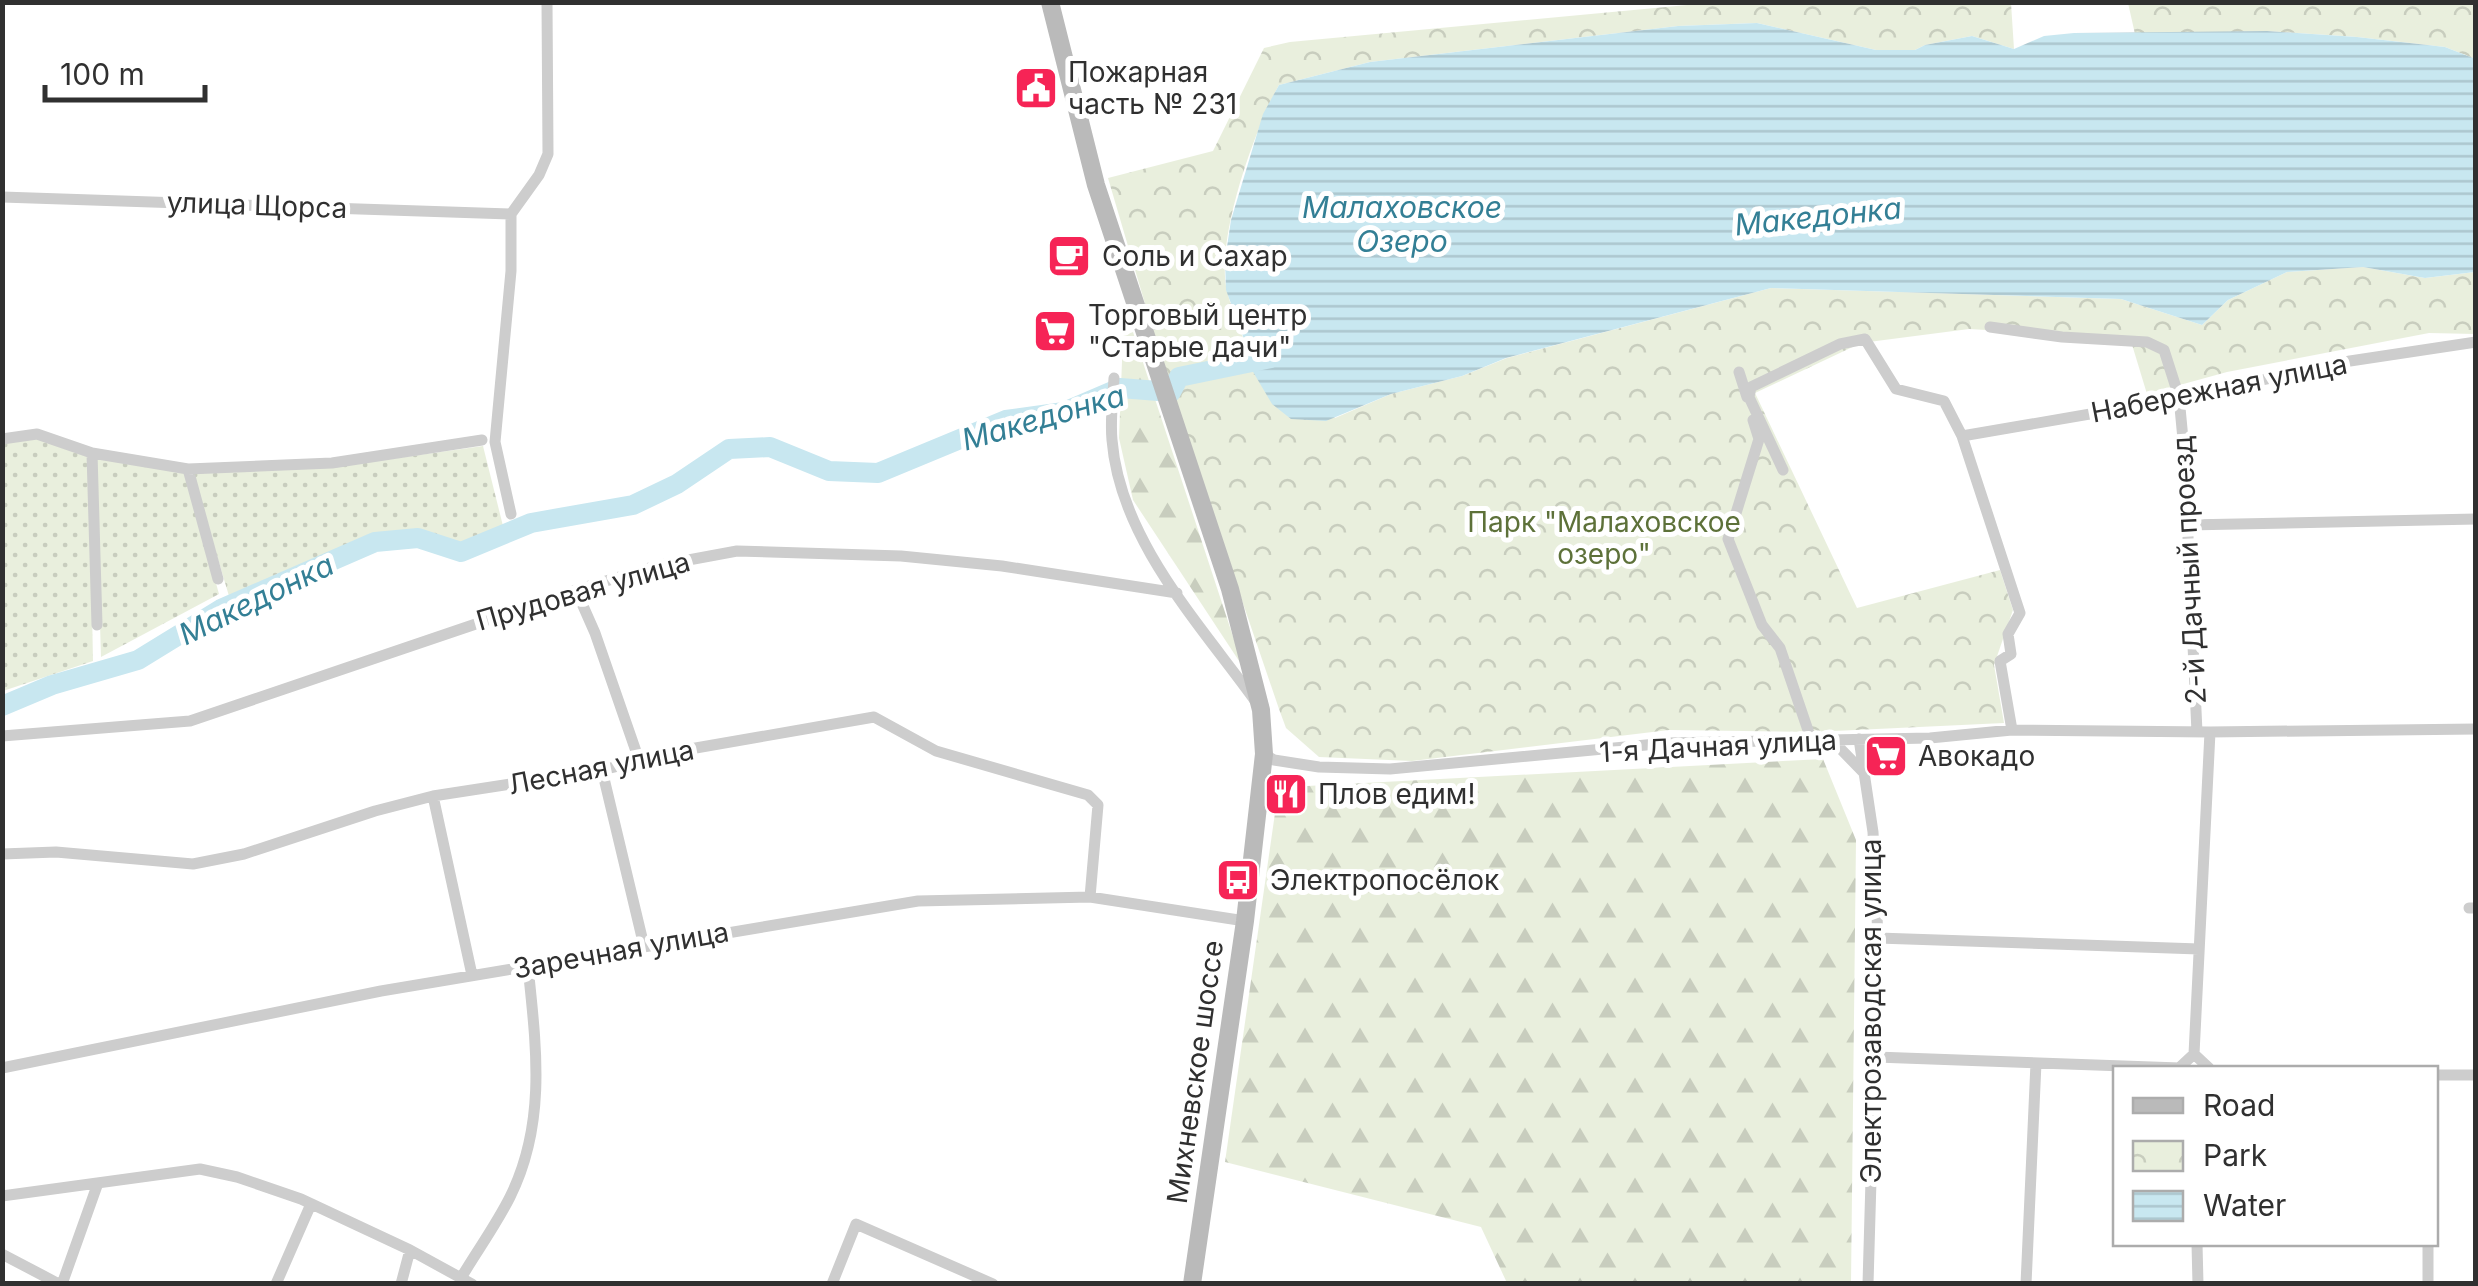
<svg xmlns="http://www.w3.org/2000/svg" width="2478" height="1286" font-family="Inter,sans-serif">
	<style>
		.forest { fill: url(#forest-firs) }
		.park { fill: url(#park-crowns) }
		.garden { fill: url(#garden-dots) }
		.water { fill: url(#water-rules) }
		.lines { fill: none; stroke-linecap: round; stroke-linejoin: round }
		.river { stroke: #c8e7f0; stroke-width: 20 }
		.minor { stroke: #cdcdcd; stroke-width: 11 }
		.secondary { stroke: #bababa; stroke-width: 18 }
		.labels { text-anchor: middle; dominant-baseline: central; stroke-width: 10; stroke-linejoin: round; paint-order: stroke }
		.poi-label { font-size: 28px; fill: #303030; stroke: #fff; text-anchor: start }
		.street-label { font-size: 28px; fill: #303030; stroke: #fff }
		.park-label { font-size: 28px; fill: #5d7139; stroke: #fff }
		.water-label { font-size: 30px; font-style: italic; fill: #337f95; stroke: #fff }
	</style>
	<defs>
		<pattern id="forest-firs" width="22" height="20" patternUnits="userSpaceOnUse" patternTransform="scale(2.5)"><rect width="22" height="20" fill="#e9efdd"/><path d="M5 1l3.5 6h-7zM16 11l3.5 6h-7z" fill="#c8cdbe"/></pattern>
		<pattern id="park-crowns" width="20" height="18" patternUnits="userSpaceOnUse" patternTransform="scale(2.5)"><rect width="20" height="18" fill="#e9efdd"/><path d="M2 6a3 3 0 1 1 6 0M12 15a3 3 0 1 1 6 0" fill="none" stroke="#c8cdbe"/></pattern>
		<pattern id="garden-dots" width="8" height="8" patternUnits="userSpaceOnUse" patternTransform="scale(2.5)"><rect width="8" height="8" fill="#e9efdd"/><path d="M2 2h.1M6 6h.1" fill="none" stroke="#c8cdbe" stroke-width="1.8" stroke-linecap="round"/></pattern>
		<pattern id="water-rules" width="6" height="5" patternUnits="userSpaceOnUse" patternTransform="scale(2.5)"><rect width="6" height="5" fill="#c8e7f0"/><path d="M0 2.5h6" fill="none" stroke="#acc6ce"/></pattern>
	</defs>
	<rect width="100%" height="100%" fill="#fff"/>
	<path class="forest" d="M1133 332 1243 667 1133 500 1119 438 1123 336Z
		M1823 759 1856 840 1851 1283H1507L1481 1227 1225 1162 1276 806 1307 786Z"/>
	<path class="park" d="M1688 3H2011L2014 49 1972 36 1925 45 1915 50H1876L1757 23 1678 26 1370 62 1279 85C1254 131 1215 240 1227 291 1233 317 1247 339 1249 365L1335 418 1391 394 1462 376 1507 358 1771 288 2121 299 2202 325 2228 300 2287 272 2363 267 2425 278 2475 272V334L2429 333 2227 372 2147 394 2130 338 1969 329 1861 343 1755 393 1857 608 2000 570 2013 610 1994 665 2004 723 1813 732 1669 730 1412 761 1319 757 1286 728 1279 709 1171 392 1108 178 1213 151 1264 48 1290 42 1687 5Z
		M2128 3H2475V63L2473 58 2445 47 2357 37 2267 31 2135 34Z"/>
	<path class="garden" d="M37 439 89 455 93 661 3 691 2 443Z
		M483 446 504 530 462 548 418 534 373 537 229 596 192 472 333 467Z
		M95 457 185 472 219 594 101 657Z"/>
	<path class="water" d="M1757 23 1876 50H1915L1925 45 1972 36 2014 49 2044 36 2074 33 2267 31 2357 37 2445 47 2473 58 2475 63V272L2425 278 2363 267 2287 272 2228 300 2202 325 2121 299 1771 288 1506 358 1462 376 1391 394 1326 421 1291 419 1272 404 1249 365 1248 350 1226 290 1225 260 1231 220 1263 114 1279 85 1370 62 1678 26Z"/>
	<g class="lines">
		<path class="river" d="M2 706 52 685 138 660 221 609 375 542 418 538 461 552 531 523 633 505 677 484 729 449 770 447 829 471 878 473 1006 420 1064 412 1120 388 1171 392 1179 377 1271 358"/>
		<path class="minor" d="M2 197 511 214
			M1990 327 2062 337 2147 342 2164 350 2179 397 2184 450 2197 732
			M1739 372 1747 397
			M1114 378C1113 398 1110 420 1112 440 1120 540 1200 624 1256 702
			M1753 420 1759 439 1728 539 1762 625 1780 648 1812 742
			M1962 436 2154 403 2350 361 2476 342
			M2 439 37 434 92 453 188 469 332 463 482 440
			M92 453 97 625
			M188 469 218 579
			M1783 470 1749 397 1751 387 1840 344 1865 339 1896 389 1944 401 1962 436 2020 613 2008 634 2011 654 2000 661 2012 730
			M511 514 495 442 511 271V214L539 175 548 154 547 2
			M2187 525 2476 519
			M576 590 595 633 639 760
			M2 736 190 721 576 590 656 566 737 551 901 556 1002 566 1177 593
			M1859 739 1873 832 1878 938 1868 1284
			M1832 740 1864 773
			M1264 754 1274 760 1319 767 1390 769 1667 743 1930 738 2012 730 2210 732 2476 729
			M602 770 644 946
			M433 796 472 975
			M2 854 56 852 193 864 244 854 375 811 433 796 602 770 690 749 874 717 936 751 1088 795 1098 805 1090 897
			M2469 908H2476
			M1878 938 2199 949
			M2194 1054 2209 1068
			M1876 1057 2180 1068
			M2 1068 381 991 918 901 1090 897 1245 921
			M2179 1068 2194 1054 2210 732
			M2436 1075H2476
			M2 1196 200 1169 237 1177 301 1199 410 1250 472 1284
			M2197 1244 2198 1284
			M2428 1244V1284
			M2 1254 59 1284
			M461 1278C477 1251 496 1225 510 1197 547 1123 536 1045 528 967
			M62 1284 98 1183
			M276 1284 311 1204
			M401 1284 410 1250
			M832 1284 856 1224 993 1284
			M2026 1284 2036 1063"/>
		<path class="secondary" d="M1050 2 1096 185 1230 589 1261 710 1264 754 1245 921 1192 1284"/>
	</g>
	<defs>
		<g id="civic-square" transform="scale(2.25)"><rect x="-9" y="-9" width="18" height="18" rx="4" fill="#f62456" stroke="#fff"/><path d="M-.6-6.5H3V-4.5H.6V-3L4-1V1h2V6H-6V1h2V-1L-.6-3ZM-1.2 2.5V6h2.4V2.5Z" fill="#fff"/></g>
		<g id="cafe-square" transform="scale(2.25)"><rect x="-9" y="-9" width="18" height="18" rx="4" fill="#f62456" stroke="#fff"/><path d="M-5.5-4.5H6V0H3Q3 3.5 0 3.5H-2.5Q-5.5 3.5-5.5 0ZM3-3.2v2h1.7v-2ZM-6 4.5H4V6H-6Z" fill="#fff"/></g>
		<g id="supermarket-square" transform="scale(2.25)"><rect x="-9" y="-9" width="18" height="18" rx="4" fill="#f62456" stroke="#fff"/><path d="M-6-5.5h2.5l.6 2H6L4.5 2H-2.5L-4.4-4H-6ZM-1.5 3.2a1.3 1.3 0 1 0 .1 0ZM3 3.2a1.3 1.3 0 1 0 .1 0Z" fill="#fff"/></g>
		<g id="restaurant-square" transform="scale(2.25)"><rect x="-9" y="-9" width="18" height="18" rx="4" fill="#f62456" stroke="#fff"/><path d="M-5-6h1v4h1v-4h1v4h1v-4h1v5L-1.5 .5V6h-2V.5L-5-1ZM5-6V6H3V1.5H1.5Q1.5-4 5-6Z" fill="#fff"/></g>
		<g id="bus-square" transform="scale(2.25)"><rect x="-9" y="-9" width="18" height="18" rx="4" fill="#f62456" stroke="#fff"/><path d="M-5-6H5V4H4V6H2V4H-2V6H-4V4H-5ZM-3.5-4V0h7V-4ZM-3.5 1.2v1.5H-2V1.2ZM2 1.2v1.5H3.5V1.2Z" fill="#fff"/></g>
	</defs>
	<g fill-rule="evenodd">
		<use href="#civic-square" x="1036" y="88"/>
		<use href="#cafe-square" x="1069" y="256"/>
		<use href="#supermarket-square" x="1055" y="331"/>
		<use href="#supermarket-square" x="1886" y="756"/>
		<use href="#restaurant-square" x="1286" y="794"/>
		<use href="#bus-square" x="1238" y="880"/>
	</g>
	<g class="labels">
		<g class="poi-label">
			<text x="1068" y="72">Пожарная<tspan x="1068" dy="32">часть № 231</tspan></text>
			<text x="1102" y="256">Соль и Сахар</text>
			<text x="1088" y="315">Торговый центр<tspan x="1088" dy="32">"Старые дачи"</tspan></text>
			<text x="1918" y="756">Авокадо</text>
			<text x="1318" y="794">Плов едим!</text>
			<text x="1270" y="880">Электропосёлок</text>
		</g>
		<g class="street-label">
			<text transform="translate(257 205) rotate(2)">улица Щорса</text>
			<text transform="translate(2219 388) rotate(-11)">Набережная улица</text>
			<text transform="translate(2189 570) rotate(-93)">2-й Дачный проезд</text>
			<text transform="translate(583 591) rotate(-16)">Прудовая улица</text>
			<text transform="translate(1718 746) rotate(-3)">1-я Дачная улица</text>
			<text transform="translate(601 767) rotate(-11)">Лесная улица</text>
			<text transform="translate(621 950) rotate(-10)">Заречная улица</text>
			<text transform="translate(1871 1011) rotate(-90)">Электрозаводская улица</text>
			<text transform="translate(1195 1072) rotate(-82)">Михневское шоссе</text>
		</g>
		<g class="park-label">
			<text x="1604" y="522">Парк "Малаховское<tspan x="1604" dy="32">озеро"</tspan></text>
		</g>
		<g class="water-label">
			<text x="1402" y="207">Малаховское<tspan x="1402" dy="34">Озеро</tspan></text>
			<text transform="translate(1818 216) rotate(-6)">Македонка</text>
			<text transform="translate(1043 417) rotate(-16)">Македонка</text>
			<text transform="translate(256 599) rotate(-26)">Македонка</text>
		</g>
	</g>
	<rect width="2478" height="1286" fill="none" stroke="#303030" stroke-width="10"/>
	<rect x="2113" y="1066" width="325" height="180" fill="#ffffff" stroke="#acacac" stroke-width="2.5"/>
	<rect x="2133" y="1098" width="50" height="15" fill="#bababa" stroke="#acacac" stroke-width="2.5"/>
	<text x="2203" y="1116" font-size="30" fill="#303030">Road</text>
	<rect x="2133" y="1141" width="50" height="30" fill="url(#park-crowns)" stroke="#acacac" stroke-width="2.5"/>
	<text x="2203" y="1166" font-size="30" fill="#303030">Park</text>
	<rect x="2133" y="1191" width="50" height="30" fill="url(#water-rules)" stroke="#acacac" stroke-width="2.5"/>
	<text x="2203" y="1216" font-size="30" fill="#303030">Water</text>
	<path d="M45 85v15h160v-15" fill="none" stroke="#303030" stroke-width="5"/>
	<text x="60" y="85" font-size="30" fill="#303030" stroke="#ffffff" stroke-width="8" paint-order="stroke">100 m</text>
</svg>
